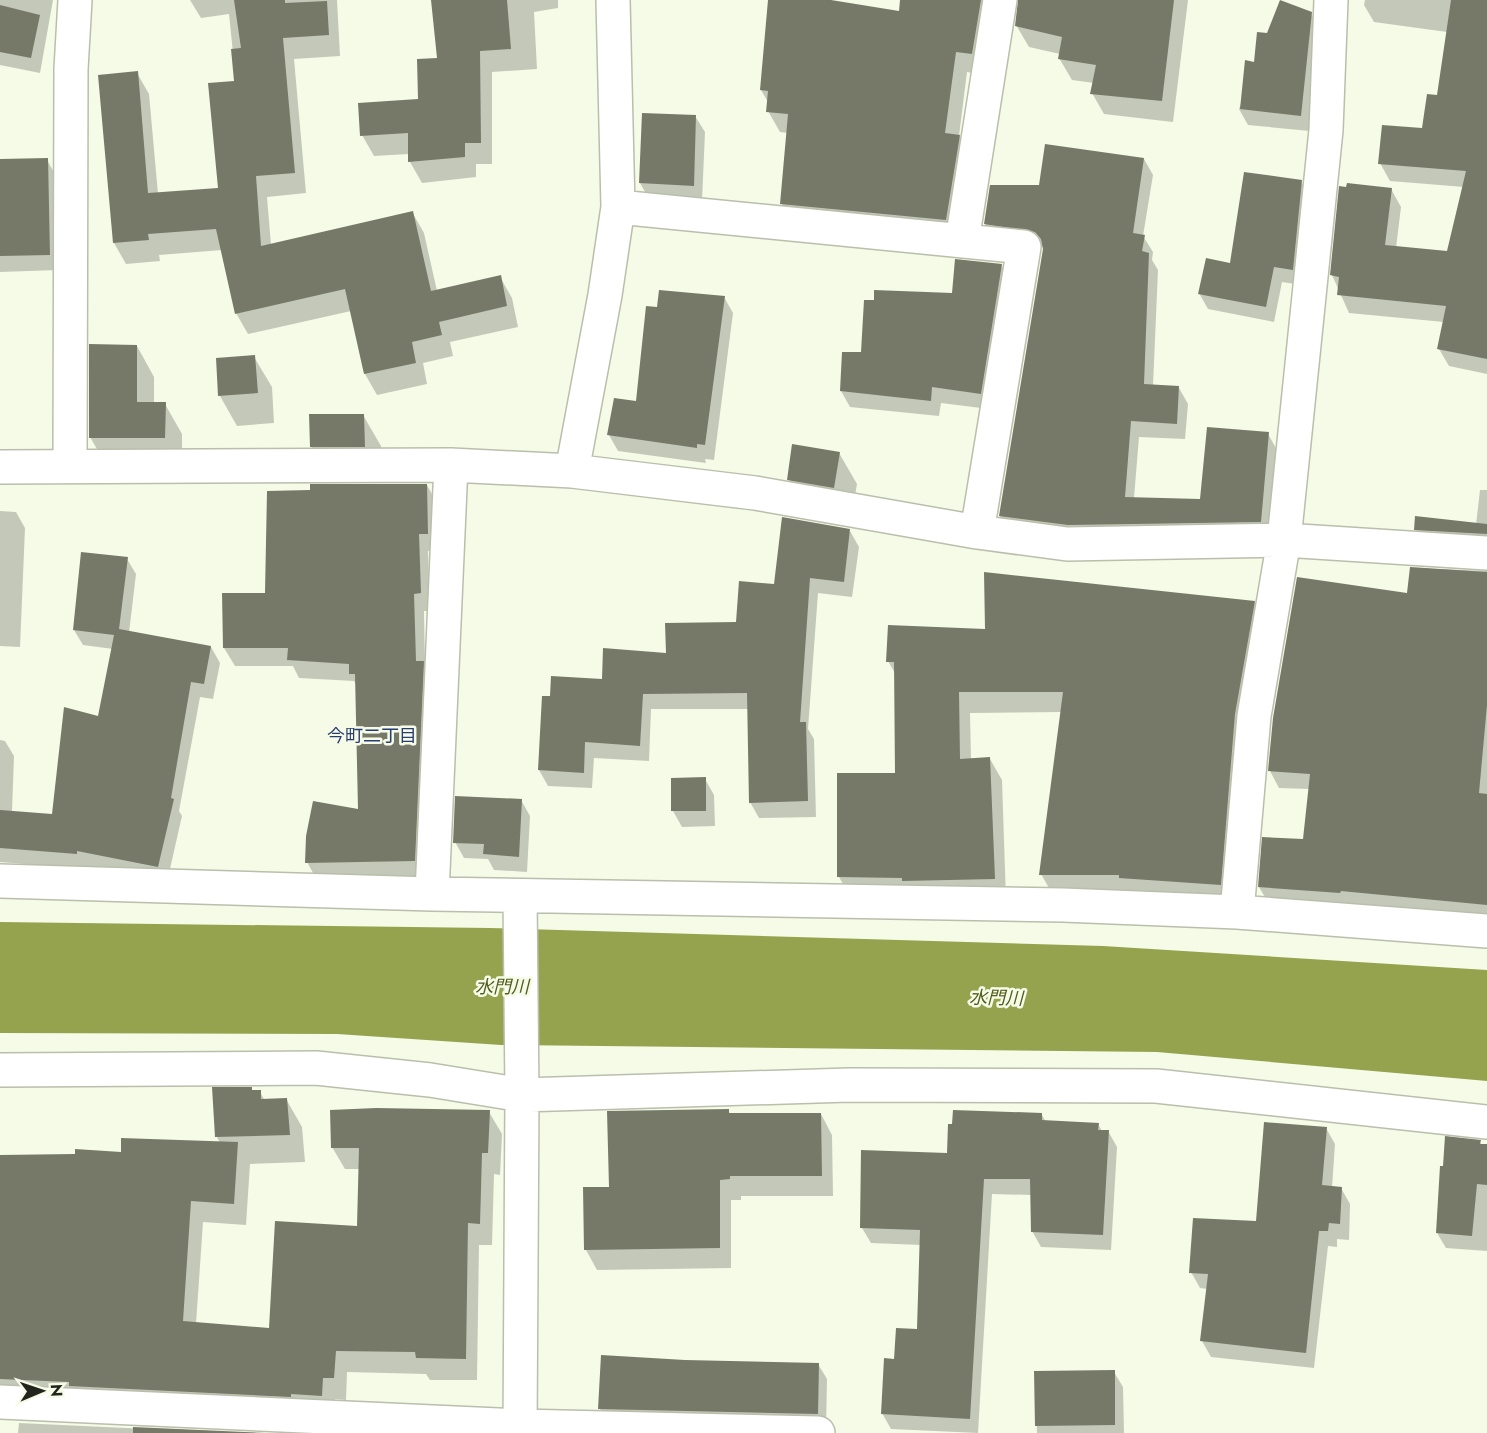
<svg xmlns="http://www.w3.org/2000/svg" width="1487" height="1433" font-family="Jost,'Noto Sans JP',sans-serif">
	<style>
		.water { fill: #95a34f }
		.shadow { fill: #0003 }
		.building { fill: #767968 }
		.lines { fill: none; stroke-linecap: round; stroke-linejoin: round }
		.street-casing { stroke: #babeac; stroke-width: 36 }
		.street { stroke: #fff; stroke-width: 33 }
		.labels { text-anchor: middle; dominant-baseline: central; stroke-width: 5; stroke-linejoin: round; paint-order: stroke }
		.neighbourhood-label { font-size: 18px; fill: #283c74; stroke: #f6fbe7 }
		.water-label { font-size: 18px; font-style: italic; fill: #535c1f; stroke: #f6fbe7 }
	</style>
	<rect width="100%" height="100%" fill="#f6fbe7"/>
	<path class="water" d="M0 922 490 928 1103 946 1487 970V1081L1157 1052 501 1045 337 1034 0 1033Z"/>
	<path class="shadow" d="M0 0H53L40 73 0 65Z
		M190 0H337L340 56 294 59 306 193 267 197 271 245 412 212 424 233 437 291 500 277 512 298 518 327 450 342 453 356 423 363 427 384 377 395 365 374 351 311 248 334 236 313 222 250 159 255 160 261 126 264 114 243 137 73 149 94 158 194 219 189 236 82 229 14 201 18Z
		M432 0H558V8L534 12 537 69 492 72V164H476V177L422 183 410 162 409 154 374 156 362 135 419 100 439 60Z
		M770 0H803L900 12 902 0H1188L1173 122 1104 114 1092 93 1094 83 1072 80 1059 58 1060 54 1029 47 1016 25 1020 4 1015 2 983 75 967 72 959 136 971 157 958 241 794 225 782 204 788 133 780 132 768 111V102L761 90Z
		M1365 0H1487V374L1449 366 1439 349 1444 322 1349 313 1332 275 1391 189 1401 207 1396 248 1448 253 1464 187 1390 181 1380 163 1423 130 1438 97 1447 32 1374 22 1364 5Z
		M1279 6 1311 14 1320 30 1310 131 1248 125 1239 109Z
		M695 116 705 132 702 201 649 199 640 183Z
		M1144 159 1153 175 1143 236 1153 252 1152 260 1158 270 1153 386 1179 388 1188 404 1185 439 1139 437 1134 498 1202 500 1268 434 1277 450 1269 537 1009 531 1000 516 1044 247 994 240 985 224 1040 187Z
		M47 160 56 176 58 270 0 272V161Z
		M1301 182 1310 198 1301 285 1282 282 1274 322 1208 309 1199 293 1232 265Z
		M1001 265 1010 281 989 409 941 403 939 416 850 407 841 391 863 354 875 302 953 295Z
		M724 297 733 313 714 460 705 459 706 463 618 451 609 435 637 403 658 309Z
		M137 346 154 377V403L165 404 182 434V468H108L90 437Z
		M254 357 272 387 274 423 237 426 220 396 217 360Z
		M363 415 381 446V477H329L311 446Z
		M839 453 857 484 851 518 806 510 789 479Z
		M427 485 437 503 438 551H428L430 611H424L425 667 433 680 424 879 317 880 307 862 359 811 357 686 354 681 299 678 293 666H235L224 648 266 595Z
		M1480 490H1487V550L1425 546 1416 529 1476 525Z
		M0 511 16 512 25 528 20 647 0 646Z
		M850 531 859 547 852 597 818 593 808 729 814 739 816 817 759 818 750 802 748 709H651L649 761 594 758 592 788 548 786 539 770 551 697 603 680 737 623 775 585Z
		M127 559 136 574 129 633 211 647 220 663 213 699 200 697 179 811 182 816 167 882 85 866V869L0 862V740L5 741 14 756 12 812 54 816 99 718 113 649 83 645 74 630Z
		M1411 568 1487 571V920L1269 904 1259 887 1304 841 1310 789 1279 788 1270 771 1409 595Z
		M1254 602 1266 623 1232 905 1053 895 1041 874 1062 712 970 713 971 760 990 759 1002 780 1006 900 851 898 839 877 897 775 896 675 888 661 986 630Z
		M672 779H705L714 795 715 826 682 827 673 811Z
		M521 800 530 816 527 872 494 870 488 859 464 858 455 842Z
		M251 1089 253 1092H260L265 1101 286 1099 302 1127 305 1162 250 1164 246 1225 203 1222 196 1324 270 1330 359 1227 360 1169H345L332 1147 489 1112 502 1134 500 1175 494 1174 492 1245H479L477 1380H430L426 1374 347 1372 346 1400 335 1399 333 1417 0 1400V1157L122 1153 220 1143 217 1137Z
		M728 1110 730 1114H821L832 1135 833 1196H741V1200H731V1268L597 1270 586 1250Z
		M1042 1115 1046 1122 1098 1124 1102 1131H1108L1117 1147 1111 1250 1041 1247 1032 1231 1031 1195 992 1194 978 1433 891 1429 882 1413 895 1360 918 1331 921 1245 871 1243 862 1228 949 1155Z
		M1326 1128 1335 1144 1332 1188H1341L1350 1204 1349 1240 1337 1239V1247L1328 1246 1314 1368 1211 1357 1202 1341 1208 1289 1200 1288 1191 1272 1257 1223Z
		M1480 1142 1482 1145 1487 1146V1251L1446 1248 1437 1233Z
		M685 1361 818 1364 827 1379 826 1429 608 1423 600 1409Z
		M1114 1372 1123 1387 1124 1433H1037L1035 1373Z
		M19 1423 233 1433H18Z"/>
	<path class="building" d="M234 0H285V3L327 1 329 35 283 38 295 173 256 176 261 246 413 211 431 291 501 275 507 306 439 322 442 335 412 342 416 363 364 374 345 289 235 314 216 229 148 234 149 240 113 243 98 75 138 71 148 193 218 188 208 83 234 81 231 49 241 48Z
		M431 0H507L511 49 480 51 481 143H465V157L408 162V133L360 136 358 103 418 99 417 59 437 58Z
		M768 0H831L899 11 900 0H981L972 54 956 52 945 133 960 135 946 220 780 204 788 114 766 112 768 91 760 90Z
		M1018 0H1174L1162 101 1090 94 1096 65 1058 59 1062 37 1015 26Z
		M1280 0 1312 12 1301 116 1240 109 1245 60 1254 62 1257 32 1267 33Z
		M1451 0H1487V359L1437 349 1446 306 1337 295 1339 277 1330 275 1339 186 1346 187 1347 183 1392 188 1385 245 1447 251 1466 171 1378 164 1382 125 1422 128 1427 94 1437 95Z
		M0 5 40 15 31 58 0 52Z
		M642 113 696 115 694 186 639 183Z
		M1045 144 1144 158 1133 233 1145 235 1142 251 1149 253 1144 384 1179 386 1177 424 1131 421 1125 497 1200 499 1207 427 1269 432 1261 522 1068 525 999 516 1043 249 1041 239 1035 232 984 224 990 185H1039Z
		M48 158 50 255 0 256V159Z
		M1244 172 1302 180 1293 270 1274 267 1266 307 1198 294 1206 258 1230 263Z
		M955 259 1002 264 981 394 932 387 931 401 840 391 842 352H861L864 300H874V290L952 293Z
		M659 290 725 296 705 445 697 444V448L607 435 614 398 636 401 646 306 657 307Z
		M89 344 137 345V402H166L165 438H89Z
		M255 355 258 393 218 396 216 358Z
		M309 414H364L365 447H310Z
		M792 444 840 452 834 488 787 480Z
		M310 484H427L428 534H419L421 593 414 594 416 661H424L415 861 305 863 306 836 313 801 358 809 355 674H349V664L287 660 288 648H223L222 593H265L267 491 310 490Z
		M1415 516 1487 524V534L1414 530Z
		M782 517 850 529 844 582 810 578 800 722H806L808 801 749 803 747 693 643 694 640 746 585 742 584 773 538 770 542 696H550L551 676 602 679 603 648 666 653 665 623 736 622 739 581 774 584Z
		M81 552 128 557 119 629 211 646 204 684 191 682 171 798 174 799 158 867 77 851V854L0 848V810L52 814 64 707 98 716 114 635 73 630Z
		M1410 567 1487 572V705L1479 793 1487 794V905L1341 891 1340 893 1258 887 1262 837 1303 839 1310 774 1268 771 1273 718 1297 577 1407 593Z
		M984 572 1255 601 1235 714 1221 885 1119 878V875H1039L1063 692H959L960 759 990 757 995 879 902 881V878L837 877V773H895L894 662H886L888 625 985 629Z
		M706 777V811H671V778Z
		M455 796 522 799 519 857 483 854 484 844 453 843Z
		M212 1087H252V1090H261V1099L287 1098 290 1135 215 1137Z
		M376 1108 490 1110 488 1153H482L480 1224 468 1223 466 1359 416 1358 415 1352 336 1351 334 1378H323L322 1396 291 1394V1397L69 1386V1382L0 1379V1155L75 1154V1149L121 1152V1138L238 1142 234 1204 191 1201 183 1321 269 1328 275 1221 357 1226 359 1148H331L330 1110Z
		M729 1109V1113H821L822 1176H730V1179L720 1180V1248L584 1250 583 1187H609L607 1111Z
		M953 1110 1042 1113V1120L1099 1123 1098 1130H1109L1103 1235 1031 1232 1030 1179H984L970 1419 881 1414 884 1358 894 1359 896 1328 917 1329 920 1230 860 1228 861 1150 947 1153 948 1124H952Z
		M1264 1122 1327 1127 1322 1185 1342 1187 1340 1224 1329 1223 1328 1231H1319L1306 1353 1200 1341 1208 1274 1189 1273 1193 1218 1256 1221Z
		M1445 1136 1481 1140 1480 1144H1487V1185L1477 1184 1472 1236 1436 1233 1440 1166H1443Z
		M601 1355 685 1360 819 1363 818 1414 598 1409Z
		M1115 1370V1425L1035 1426 1034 1371Z
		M133 1427 265 1433H133Z"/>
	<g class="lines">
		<g class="street-casing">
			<path id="street" d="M618 207 1024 247 977 532
				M962 241 1000 0
				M70 466 71 69 75 0
				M0 467 451 465 572 471 755 493 977 532 1067 544 1284 540 1487 553
				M572 471 605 295 618 207 613 0
				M0 881 432 894 1063 905 1237 912 1487 931
				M432 894 451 465
				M1237 912 1254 716 1284 540 1326 130 1331 0
				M0 1070 316 1068 430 1080 522 1095 849 1085 1156 1086 1487 1122
				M0 1402 520 1426 818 1433
				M520 1433 522 1095 520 896"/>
		</g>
		<use href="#street" class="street"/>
	</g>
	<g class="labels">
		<g class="neighbourhood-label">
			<text x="372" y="736">今町二丁目</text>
		</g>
		<g class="water-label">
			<text x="502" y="987">水門川</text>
			<text transform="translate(996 998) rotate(1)">水門川</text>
		</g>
	</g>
	<g transform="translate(42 1391) rotate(88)" stroke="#f6fbe7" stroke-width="4.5" paint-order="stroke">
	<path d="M0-4.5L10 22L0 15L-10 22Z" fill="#23241d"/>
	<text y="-9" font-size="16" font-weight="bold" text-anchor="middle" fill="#23241d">N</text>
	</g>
</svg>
